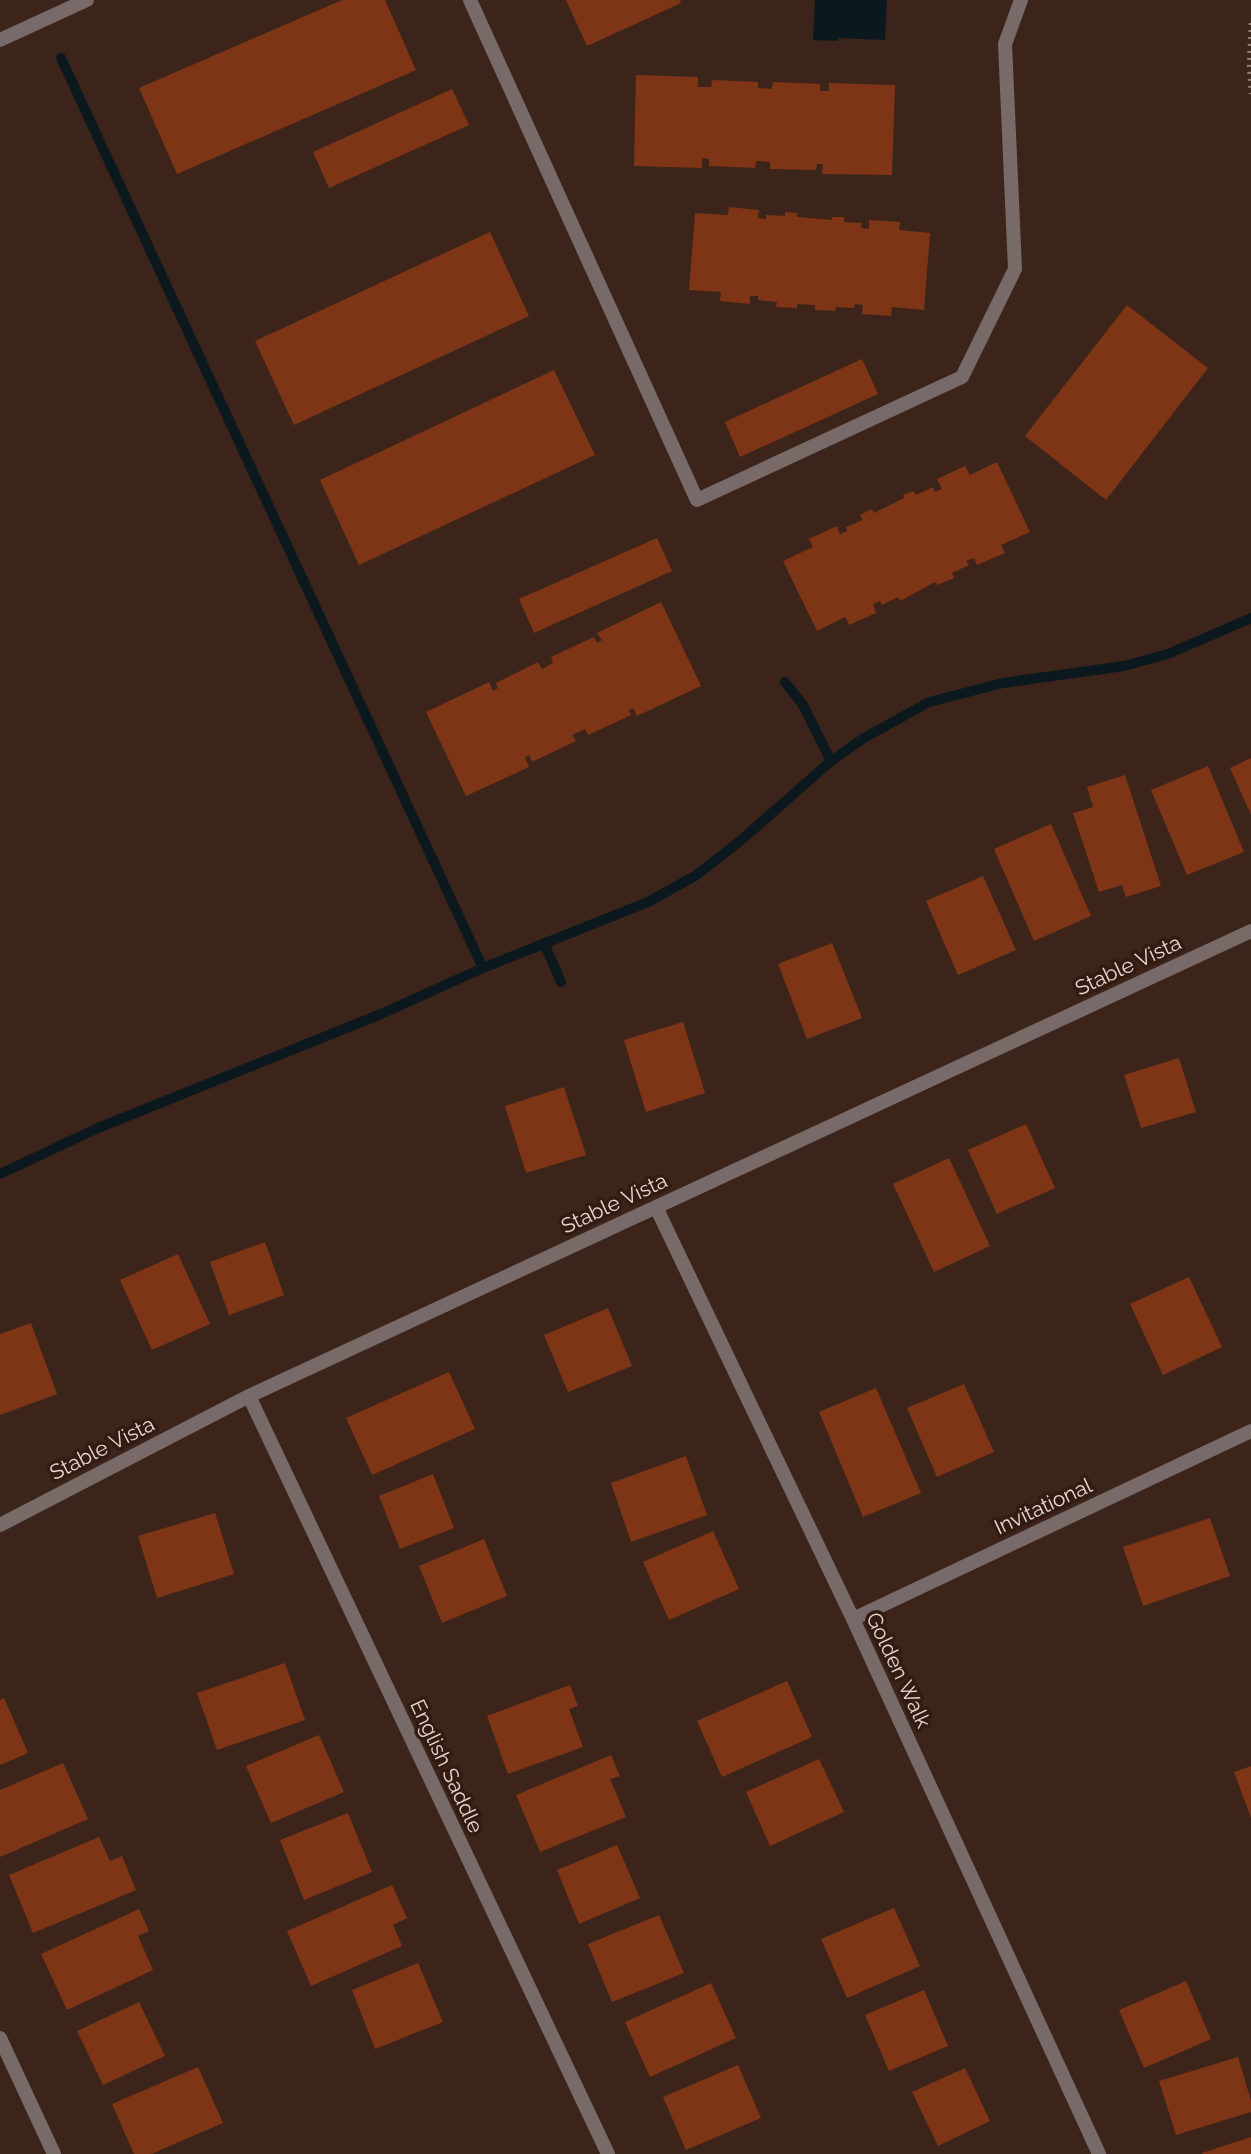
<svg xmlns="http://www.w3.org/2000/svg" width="1251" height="2154" font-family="Raleway,sans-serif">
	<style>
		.water { fill: #0b191e }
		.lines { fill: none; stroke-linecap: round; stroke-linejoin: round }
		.stream { stroke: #0b191e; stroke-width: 10 }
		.building { fill: #7d3515 }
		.path { stroke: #937e76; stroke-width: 4.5; stroke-dasharray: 2 5; stroke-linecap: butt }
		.service { stroke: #796a6a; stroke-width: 14 }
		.minor { stroke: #796a6a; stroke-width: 14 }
		.labels { text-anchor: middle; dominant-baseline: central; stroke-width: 7; stroke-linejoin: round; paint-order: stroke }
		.street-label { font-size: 21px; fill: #e8d7d1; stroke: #321b11 }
	</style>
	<rect width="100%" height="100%" fill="#3d241b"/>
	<path class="water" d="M815 0H887L885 40 839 38 838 41 813 40Z"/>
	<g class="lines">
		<path class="stream" d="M61 58 483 968
			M785 682 803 705 831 761
			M544 943 561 982
			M0 1174 98 1128 381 1014 483 968 648 902 695 876 739 842 831 761 864 738 929 702 1003 683 1124 666 1168 654 1251 618"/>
	</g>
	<path class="building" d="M342 0H385L416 70 177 174 139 88Z
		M566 0H680L681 3 587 46Z
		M636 75 698 77V87H711L712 80 758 82V88L772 89 773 82 820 84V91H829V83L895 85 892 175 822 174 823 164H817L816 170 770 169V162L756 161 755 168 709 166V159L702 158V168L634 166Z
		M452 89 469 125 329 188 313 152Z
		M729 207 759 210 758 218 766 219V215L785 216V212L797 213V217L832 220V217H844V222L862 223 861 228 869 229V220L900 222 899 230 930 233 924 310 892 307 891 316 862 314 863 305 855 304 854 308 836 307 835 311 815 310V305L797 304V308L776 307 777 302 758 300V296H750V304L720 301 721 292 689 290 695 213 728 215Z
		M490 232 529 316 294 425 255 341Z
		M1127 305 1208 368 1106 500 1025 436Z
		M862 359 878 394 740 457 725 422Z
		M554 370 595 455 359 565 320 480Z
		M997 462 1030 532 1001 545 1005 553 977 565 974 558 966 561 969 565 952 573 954 578 937 585 935 582 900 601 898 597 882 605 880 601 873 604 876 613 849 625 845 617 817 631 783 561 813 547 809 539 837 526 840 534 847 531 846 527 863 520 860 515 872 509 874 513 904 498 903 495 913 491 916 495 933 487 935 492 942 489 937 479 965 466 970 475Z
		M657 538 672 571 534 633 519 599Z
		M661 602 701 686 637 716 633 708 629 710 631 715 588 735 585 729 572 735 576 741 532 762 529 755 525 758 529 767 466 796 426 712 489 682 493 691 498 688 496 683 538 662 542 669 553 663 551 657 594 637 597 643 602 640 597 633Z
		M1251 758V815L1230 768Z
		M1208 766 1244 852 1187 875 1151 790Z
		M1125 775 1161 886 1126 897 1122 885 1099 892 1073 813 1093 807 1087 787Z
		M1051 824 1091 916 1034 941 994 849Z
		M983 876 1016 950 958 975 926 901Z
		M832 943 862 1018 807 1039 778 964Z
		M683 1022 705 1093 646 1112 624 1040Z
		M1179 1058 1196 1112 1141 1128 1124 1075Z
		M564 1087 586 1155 526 1173 505 1106Z
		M1026 1124 1055 1188 997 1214 968 1150Z
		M949 1158 990 1246 934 1272 893 1184Z
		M265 1242 284 1295 229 1315 210 1262Z
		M178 1254 210 1324 152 1350 120 1280Z
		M1189 1277 1222 1347 1163 1375 1130 1304Z
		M608 1308 632 1366 568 1392 544 1335Z
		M31 1323 57 1394 0 1415V1334Z
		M449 1372 475 1429 372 1475 346 1418Z
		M964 1384 994 1452 937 1477 907 1408Z
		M876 1388 921 1493 863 1517 819 1412Z
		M686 1456 707 1515 631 1542 611 1483Z
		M433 1474 454 1528 400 1549 379 1496Z
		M215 1513 234 1574 157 1598 138 1536Z
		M1210 1518 1230 1576 1143 1606 1123 1547Z
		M713 1531 739 1589 669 1620 643 1562Z
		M484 1539 507 1596 442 1623 419 1566Z
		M285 1663 305 1720 217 1750 197 1693Z
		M787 1681 812 1737 722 1777 697 1721Z
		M570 1685 578 1706 569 1709 583 1747 508 1774 487 1716Z
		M4 1698 28 1753 0 1765V1700Z
		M319 1735 344 1792 271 1823 246 1766Z
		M611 1755 620 1776 610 1779 626 1817 540 1852 516 1795Z
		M819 1759 844 1812 770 1846 746 1792Z
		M63 1763 88 1819 0 1857V1790Z
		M1251 1766V1818L1234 1772Z
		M348 1813 372 1872 304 1900 280 1840Z
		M99 1837 110 1861 122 1856 136 1890 33 1933 9 1875Z
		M617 1845 640 1898 579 1924 557 1870Z
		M392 1885 407 1918 393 1925 402 1946 311 1986 287 1931Z
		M894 1908 920 1966 847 1998 821 1939Z
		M139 1909 149 1931 138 1936 153 1970 67 2010 41 1954Z
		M659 1915 684 1973 612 2002 588 1944Z
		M418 1963 443 2022 375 2049 352 1990Z
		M1186 1981 1211 2039 1144 2068 1119 2010Z
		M711 1983 736 2038 650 2077 625 2022Z
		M924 1990 948 2046 889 2071 865 2015Z
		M139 2002 165 2056 103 2085 77 2031Z
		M1238 2057 1251 2101V2112L1176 2135 1159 2081Z
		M738 2065 761 2118 686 2150 663 2097Z
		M198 2067 223 2123 151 2154H134L112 2104Z
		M965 2068 990 2121 938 2146 912 2092Z
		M1251 2137V2154H1202V2153Z"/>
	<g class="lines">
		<path class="path" d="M1251 23 1249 65 1251 94"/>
		<path class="service" d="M470 0 697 500 962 377 1015 269 1005 44 1021 0"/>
		<path class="minor" d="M0 40 87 0
			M656 1207 853 1619 1099 2154
			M249 1396 608 2154
			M0 1525 249 1396 1251 931
			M853 1619 1251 1431
			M0 2038 54 2154"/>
	</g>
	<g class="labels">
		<g class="street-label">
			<text transform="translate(1128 965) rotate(-25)">Stable Vista</text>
			<text transform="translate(614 1203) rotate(-25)">Stable Vista</text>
			<text transform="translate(102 1448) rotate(-27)">Stable Vista</text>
			<text transform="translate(1043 1506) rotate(-25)">Invitational</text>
			<text transform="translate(899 1670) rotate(65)">Golden Walk</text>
			<text transform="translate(447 1766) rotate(65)">English Saddle</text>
		</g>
	</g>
</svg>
